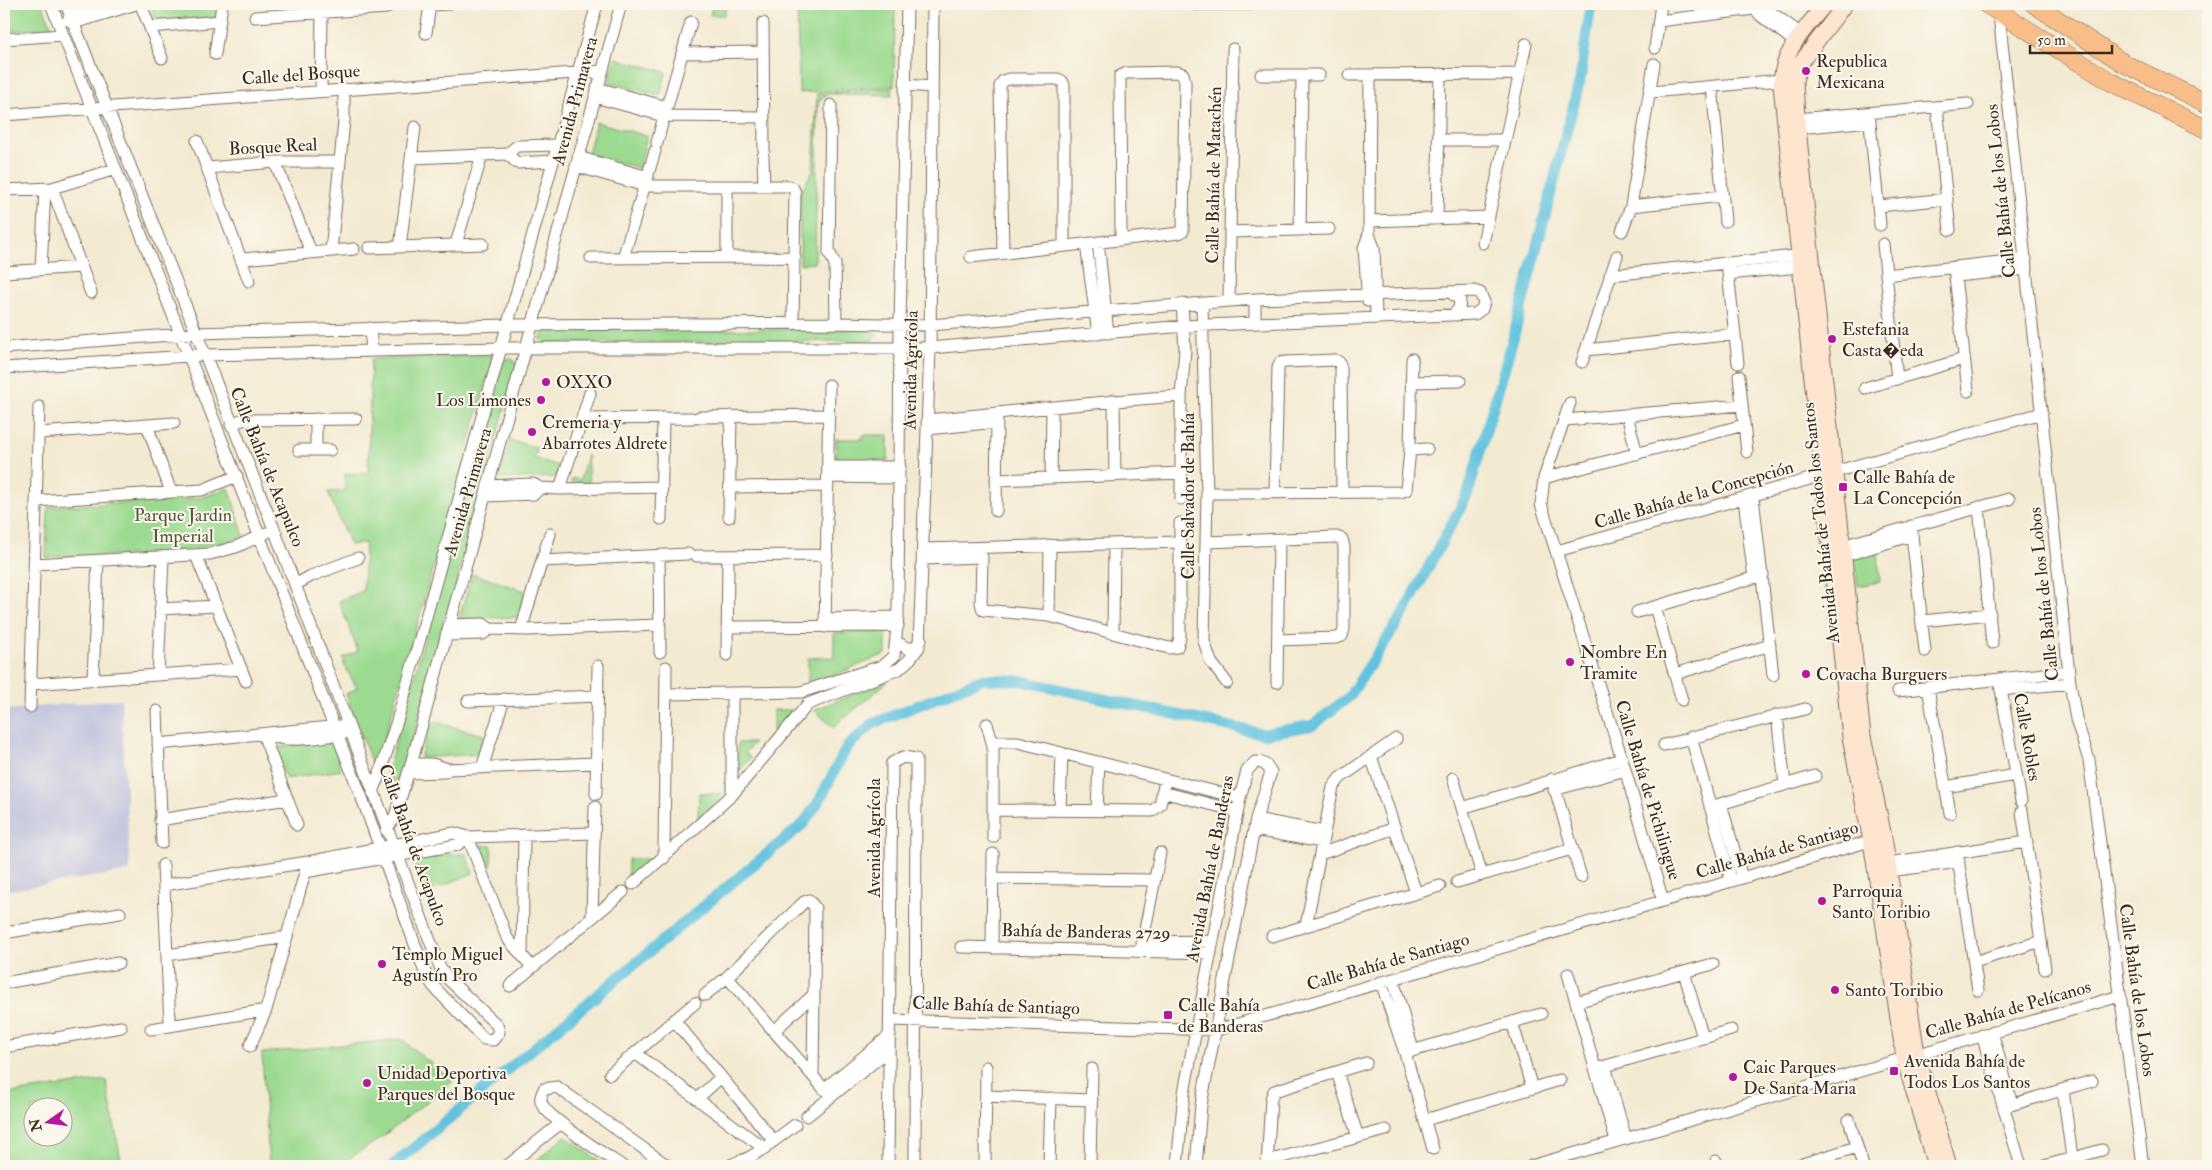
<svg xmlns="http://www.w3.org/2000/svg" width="2212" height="1170" font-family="'IM FELL Double Pica',serif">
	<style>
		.industrial { fill: #bfc2dd }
		.green { fill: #9bda90; stroke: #6b8257; fill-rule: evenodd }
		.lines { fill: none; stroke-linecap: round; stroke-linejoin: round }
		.canal { stroke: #60c2de; stroke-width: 11 }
		.street-casing { stroke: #7b6d5d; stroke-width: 13 }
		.secondary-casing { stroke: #7b6d5d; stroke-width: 17 }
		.primary-casing { stroke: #7b6d5d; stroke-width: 19 }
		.street { stroke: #fff; stroke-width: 11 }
		.secondary { stroke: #fde5d0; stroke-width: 15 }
		.primary { stroke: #f9bd89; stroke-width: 18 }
		.poi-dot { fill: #b5179e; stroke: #fbf7ec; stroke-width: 2 }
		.labels { text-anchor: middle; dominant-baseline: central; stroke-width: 4; stroke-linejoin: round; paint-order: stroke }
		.poi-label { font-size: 18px; fill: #3b2a1e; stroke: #fbf7ec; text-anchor: start }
		.street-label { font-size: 18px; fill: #3b2a1e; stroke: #fbf7ec }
		.park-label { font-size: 18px; fill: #53563a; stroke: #fbf7ec }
	</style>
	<rect width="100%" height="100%" fill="#fbf7ec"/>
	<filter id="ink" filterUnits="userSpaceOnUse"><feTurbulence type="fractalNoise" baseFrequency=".02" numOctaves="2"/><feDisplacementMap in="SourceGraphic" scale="10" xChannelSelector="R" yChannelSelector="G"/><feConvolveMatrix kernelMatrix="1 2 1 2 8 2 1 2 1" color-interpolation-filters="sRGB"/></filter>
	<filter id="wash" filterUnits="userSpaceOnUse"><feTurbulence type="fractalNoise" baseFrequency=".0096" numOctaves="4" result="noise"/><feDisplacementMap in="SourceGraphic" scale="20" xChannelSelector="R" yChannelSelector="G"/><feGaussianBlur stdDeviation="1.12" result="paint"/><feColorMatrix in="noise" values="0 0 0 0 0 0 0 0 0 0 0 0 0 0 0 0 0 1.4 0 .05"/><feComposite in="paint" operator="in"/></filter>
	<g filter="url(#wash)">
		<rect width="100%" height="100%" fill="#f3ead2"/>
		<path class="industrial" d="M121 699 130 871 4 891V710Z"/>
		<path class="green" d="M4 4H42L52 28 4 31Z
			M150 4H222L221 18 157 22Z
			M713 4H727L724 15H710Z
			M797 4H895L894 86 799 93Z
			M615 58 666 72 660 96 609 83Z
			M892 88V95L829 94 821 98 818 104 815 263 800 264V192L813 171 817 94Z
			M596 122 647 136 639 168 588 154Z
			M872 329 877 335 872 341 546 343 540 338 546 331Z
			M494 355 377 765 375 766 372 764 346 694 357 688 343 663 345 662 343 658 358 651 339 601 363 591 365 543 350 545 328 492 345 491V474L368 473 371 359Z
			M506 359H512L517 364 402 778 393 782 389 779 387 773 502 363Z
			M863 435H888V461H836V439H863Z
			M510 440 538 448 534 458 559 466 557 477 499 479Z
			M587 455 589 482 571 483 572 478 580 480Z
			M229 488 244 536C182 559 111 554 46 557L48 507 199 498Z
			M1878 553 1880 582 1858 586 1854 557Z
			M472 574 525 591 518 617 459 619Z
			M886 632V654L808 686V658L834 657V633Z
			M886 681 887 682 846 717 844 716 834 728 814 710Z
			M773 710H792L773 734Z
			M431 721 484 735 478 754 420 758Z
			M333 739 341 770 286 779 273 748Z
			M738 743H754L745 753 751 758 738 772Z
			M699 793 724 794 698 819Z
			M478 845 492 846 491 866H485Z
			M466 854 473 873 425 893 410 856Z
			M628 859H654L628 881Z
			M401 1039 453 1081 382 1137 338 1166H269L262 1053Z
			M106 1080 122 1166H4V1094ZM32 1108H62V1138H32Z
			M565 1136 606 1166H530Z"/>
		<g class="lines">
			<path class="canal" d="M392 1166 804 823 819 801 847 747 872 724 983 679 1023 681 1264 734 1313 725 1349 697 1405 611 1468 493 1513 339 1580 80 1591 4"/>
		</g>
	</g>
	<g filter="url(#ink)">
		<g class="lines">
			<g class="street-casing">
				<path id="street" d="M51 4 362 798 426 975 434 987 484 1039 493 1040 499 1032 497 1025 448 979 440 967 274 529 66 4
					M1195 4H1251
					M1752 4 1760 15 1795 42
					M1760 4 1801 34
					M141 5 162 58
					M430 5 448 4
					M1999 14 2070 683 2076 719 2089 760 2143 1166
					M255 17 386 8
					M68 20 74 23 136 4
					M68 20 71 15 109 4
					M1659 21 1754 9 1760 4
					M763 23 764 150
					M150 27 220 21
					M426 33 430 4
					M4 39 63 35
					M1655 48 1661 4
					M682 53 763 52
					M215 54 222 4
					M1261 75H1319
					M1349 75 1519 74
					M1370 75 1369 234 1374 248 1376 318
					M906 85 932 87
					M1712 87 1725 221
					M597 88 667 107 691 22
					M321 90 322 12
					M1651 92 1781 80
					M595 97 664 116 764 117
					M831 105 829 252 835 264 836 323
					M1937 107 1950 230
					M1869 113 1880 225
					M4 115 602 71
					M1797 119 1968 104
					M1798 128 1870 121
					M1438 140H1505
					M197 141 249 281
					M657 143 664 116
					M507 154 517 163 553 161
					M763 156 764 186
					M578 157 648 177
					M412 158 507 154 517 146 557 145
					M275 162 311 252
					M576 166 645 186H789L793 188 795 193 793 324
					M208 168 275 162H340
					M52 188 91 293
					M4 190 52 188 116 169
					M1631 206 1722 196
					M1879 206 1947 199
					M1437 219 1440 74
					M1370 221 1489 217
					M1300 230 1302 75
					M1622 231 1631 206 1654 64
					M1231 232 1329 229
					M1098 242 1108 333
					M1483 243 1526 44
					M456 244 482 155
					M1086 244 1098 334
					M1883 244 1897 379
					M400 247 415 127
					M369 248 483 244
					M331 251 344 121V89
					M1003 253 1000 86 1003 81 1009 79H1058L1062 81 1064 85V246
					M727 257V186
					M971 257 1179 233 1183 231 1185 82 1183 74 1177 72 1127 73 1120 76 1121 240
					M591 258 795 257
					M623 258 655 151
					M242 259 354 249
					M1727 263 1738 363
					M1954 267 1968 391
					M41 269 45 189
					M4 272 81 267
					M1729 274 1808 266
					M1610 275 1805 255
					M1886 275 2026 259
					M1955 276 2027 269
					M1450 292 1460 300 1459 309 1453 315
					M1255 299V323
					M1229 301 1233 49
					M1368 301 1364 248 1369 234
					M1202 303 1207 493 1204 641 1211 662 1227 683
					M370 328 372 351
					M4 348 196 333 507 325 836 323 930 325 1255 299 1474 291 1480 293 1484 302 1482 309 1475 314 1184 326 930 348H501L204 355 4 368
					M1586 350 1735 334
					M1582 362 1617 256
					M1739 376 1747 452
					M1411 382 1460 381
					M1865 388 1964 359
					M1114 400 1115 476
					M1570 403 1544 478 1541 504 1622 759 1663 901
					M1627 415 1637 454
					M699 417 829 415
					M316 419V450
					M582 419 692 418
					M928 420C1012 412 1097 401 1181 396
					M1565 420 1742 405
					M147 425 171 492
					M231 425 241 420 356 419
					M927 429 997 422
					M39 433 174 423
					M299 450H330
					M1410 450 1427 449
					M828 467H900
					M828 477 899 478
					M1051 478 1052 409
					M1544 478 1744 425
					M996 480 1182 473
					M488 486 533 484 540 488 560 489 662 487
					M730 487 828 486
					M560 489 590 393
					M1275 492 1278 368 1280 363 1286 362 1335 360 1339 362 1341 368 1342 491
					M1207 493 1401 492 1406 490 1410 450 1412 359
					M486 496 534 494 540 488
					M1753 497 1773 675
					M1181 499V396L1185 350 1182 304
					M1744 499 1754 578
					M36 501 202 490 237 476
					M1979 507 1992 643
					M996 511 997 413
					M827 514 829 385
					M729 517 731 416
					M661 519 663 418
					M1911 526 1925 651
					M1206 542 1336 537 1342 539 1344 547V629L1342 636 1336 638 1278 640
					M1842 546 2009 499
					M924 549 1180 542
					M1557 551 2042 413
					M196 555 246 681
					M659 556 660 652
					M697 556 827 555
					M1844 556 1912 535
					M923 559 982 557 981 603 983 610 1049 616 1169 648 1177 647 1180 638V523
					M542 561 688 554
					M34 564 210 554 236 547 266 533
					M295 585 311 576 358 558
					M1655 607 1682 700
					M160 609 216 606
					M1637 612 1763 575
					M1049 616 1050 545
					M826 619 898 617
					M1922 621 1990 614
					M449 625 483 624 490 629 527 630 659 625
					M727 627 898 626
					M825 627 827 521
					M521 630 550 534
					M1113 632 1114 544
					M446 635 483 634 490 629
					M897 642 908 649 916 646 921 640
					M727 655 728 556
					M1675 674 1770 645
					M158 675 163 557
					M93 679 98 561
					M1999 679 2021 801
					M1277 682 1279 540
					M31 684 241 669
					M1928 688 1950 813
					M2001 690 2070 683
					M1898 691 2069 671
					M666 694 801 692 882 666 894 656 898 617 900 325 907 4
					M468 701 598 696
					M30 707 39 407
					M157 711 162 843
					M1777 715 1785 785
					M987 724 993 746
					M263 734 297 825
					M267 735C292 743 319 738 345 733
					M1691 737 1731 881
					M158 744 340 726
					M1664 745 1805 709
					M1371 756 1416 893
					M411 764H432L448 769
					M482 768 504 699
					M408 773 445 772 448 769 596 763
					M1453 778 1482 875
					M1552 779 1581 877
					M1945 787 2016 775
					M1554 790 1625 770
					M1162 792 1237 811
					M373 793 397 721 597 4
					M596 794 598 666
					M732 795V693
					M1721 804 1742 878
					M1710 807 1815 776
					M1462 808 1622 759
					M993 810 1152 811 1160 805 1165 780
					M1060 810 1062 753
					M1097 810 1099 763
					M2022 811 2045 969
					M1256 819 1324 832
					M160 820 286 799
					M386 830 395 816 411 764 621 4
					M1254 830 1322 842
					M468 837 507 938 532 967
					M993 837V746L998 742H1018L1240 798
					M1957 852 1978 990
					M1320 854 1395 828
					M664 858 666 667
					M1888 863 2027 842
					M163 865 170 1026
					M1889 871 1959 862
					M305 872 457 845 468 837
					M993 878 1154 880
					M1457 882 1572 849
					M633 884 732 795 808 704 899 669 910 659 919 647 930 348 933 4
					M164 885 308 862 454 833 468 837 594 833
					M592 917 595 807
					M1306 926 1333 787 1340 778 1396 739
					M4 933 120 913
					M1272 936 1440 886
					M1142 942 1213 941
					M961 947 1211 953
					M992 948 993 854
					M1141 950 1160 853
					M522 954 524 835
					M167 955 287 937
					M1974 962 2041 941
					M1684 972 1703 1038
					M1568 974 1616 1141
					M727 977 831 1097
					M1393 979 1413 1050
					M1381 982 1405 1053 1433 1149
					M4 983 118 963
					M510 986 623 892
					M705 995 727 977 804 902 809 900 815 908 813 1076
					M1576 1002 1713 964
					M674 1020 774 1141
					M890 1020 1217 1030 1877 839
					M1512 1022 1532 1088
					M151 1029 266 1010
					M774 1031 812 996
					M1992 1032 2012 1104
					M1982 1035 2021 1166
					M250 1046 266 1010 308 862
					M4 1047 121 1027
					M635 1053 765 1149
					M1405 1053 1541 1014
					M1605 1066 1626 1139
					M1595 1069 1731 1030
					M1337 1072 1358 1137
					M610 1074 695 1003
					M824 1089 890 1035
					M2063 1090 2072 1158
					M986 1096 1092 1100
					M697 1099 721 1077
					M2004 1107 2092 1081
					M807 1116 889 1050
					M1425 1120 1560 1080
					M1849 1120 1863 1166
					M1267 1161 1386 1130
					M1716 1161 1718 1166
					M507 1166 561 1123
					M622 1166C606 1155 549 1119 542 1104 539 1098 542 1094 544 1089L557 1087 668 1166
					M729 1166C737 1161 743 1161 750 1157 766 1148 780 1136 795 1125
					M888 1166 892 763 903 757 916 759 915 1166
					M985 1166 986 1067
					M1049 1166 1051 1098
					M1090 1166 1092 1069
					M1177 1166 1184 1093 1240 798 1247 771 1255 762C1264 762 1267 765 1271 772L1256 819 1201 1105 1196 1166
					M1267 1166 1271 1099 1274 1091 1366 1063
					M1531 1166 2120 996
					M1796 1166 1857 1147
					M2044 1166 2102 1150"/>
			</g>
			<g class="secondary-casing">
				<path id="secondary" d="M1825 4C1806 28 1781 52 1781 85L1850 737 1871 841 1904 1058 1935 1166
					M1845 4 1799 65 1795 81 1797 119 1863 736 1884 837 1917 1054 1949 1166"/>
			</g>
			<g class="primary-casing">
				<path id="primary" d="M1986 4 2111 82 2208 130
					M2034 4 2123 63 2208 104"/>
			</g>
			<use href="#street" class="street"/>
			<use href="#secondary" class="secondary"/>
			<use href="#primary" class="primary"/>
		</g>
	</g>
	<g class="poi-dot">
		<circle cx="1806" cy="71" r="5"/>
		<circle cx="1832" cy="339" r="5"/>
		<circle cx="546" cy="382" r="5"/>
		<circle cx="541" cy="400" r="5"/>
		<circle cx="532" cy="432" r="5"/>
		<rect x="1838" y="482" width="10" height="10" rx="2.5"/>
		<circle cx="1570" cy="662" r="5"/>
		<circle cx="1806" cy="674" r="5"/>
		<circle cx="1822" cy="901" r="5"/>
		<circle cx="382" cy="964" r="5"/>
		<circle cx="1835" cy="990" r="5"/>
		<rect x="1163" y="1010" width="10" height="10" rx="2.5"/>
		<rect x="1889" y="1066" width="10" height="10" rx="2.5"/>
		<circle cx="1733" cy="1077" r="5"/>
		<circle cx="367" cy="1083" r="5"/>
	</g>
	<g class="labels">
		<g class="poi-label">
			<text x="1816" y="61">Republica<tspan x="1816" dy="21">Mexicana</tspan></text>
			<text x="1842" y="329">Estefania<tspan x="1842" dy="21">Casta�eda</tspan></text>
			<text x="556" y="382">OXXO</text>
			<text x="531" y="400" text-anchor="end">Los Limones</text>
			<text x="542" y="422">Cremeria y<tspan x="542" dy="21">Abarrotes Aldrete</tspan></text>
			<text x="1853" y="477">Calle Bahía de<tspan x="1853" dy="21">La Concepción</tspan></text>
			<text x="1580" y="652">Nombre En<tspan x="1580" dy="21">Tramite</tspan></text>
			<text x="1816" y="674">Covacha Burguers</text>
			<text x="1832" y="891">Parroquia<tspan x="1832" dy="21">Santo Toribio</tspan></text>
			<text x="392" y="954">Templo Miguel<tspan x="392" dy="21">Agustín Pro</tspan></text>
			<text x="1845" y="990">Santo Toribio</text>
			<text x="1178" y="1005">Calle Bahía<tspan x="1178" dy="21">de Banderas</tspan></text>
			<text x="1904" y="1061">Avenida Bahía de<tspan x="1904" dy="21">Todos Los Santos</tspan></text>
			<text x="1743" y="1067">Caic Parques<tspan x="1743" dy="21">De Santa Maria</tspan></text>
			<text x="377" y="1073">Unidad Deportiva<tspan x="377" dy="21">Parques del Bosque</tspan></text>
		</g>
		<g class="street-label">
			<text transform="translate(301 75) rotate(-4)">Calle del Bosque</text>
			<text transform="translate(575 101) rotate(-75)">Avenida Primavera</text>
			<text transform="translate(273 147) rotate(-3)">Bosque Real</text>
			<text transform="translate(1214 175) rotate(-89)">Calle Bahía de Matachén</text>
			<text transform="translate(2001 191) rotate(-96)">Calle Bahía de los Lobos</text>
			<text transform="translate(911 370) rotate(-89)">Avenida Agrícola</text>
			<text transform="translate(267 467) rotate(68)">Calle Bahía de Acapulco</text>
			<text transform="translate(468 492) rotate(-74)">Avenida Primavera</text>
			<text transform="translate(1694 495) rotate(-16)">Calle Bahía de la Concepción</text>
			<text transform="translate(1188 496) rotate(-90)">Calle Salvador de Bahía</text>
			<text transform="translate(1821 523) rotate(-96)">Avenida Bahía de Todos los Santos</text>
			<text transform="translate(2044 594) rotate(-96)">Calle Bahía de los Lobos</text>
			<text transform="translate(2027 737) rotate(80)">Calle Robles</text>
			<text transform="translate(1648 790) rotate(73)">Calle Bahía de Pichilingue</text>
			<text transform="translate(874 838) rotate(-90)">Avenida Agrícola</text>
			<text transform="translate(413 845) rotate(70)">Calle Bahía de Acapulco</text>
			<text transform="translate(1777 850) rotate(-16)">Calle Bahía de Santiago</text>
			<text transform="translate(1210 869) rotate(-79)">Avenida Bahía de Banderas</text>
			<text transform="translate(1086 932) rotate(1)">Bahía de Banderas 2729</text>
			<text transform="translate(1388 962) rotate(-16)">Calle Bahía de Santiago</text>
			<text transform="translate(2137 990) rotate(82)">Calle Bahía de los Lobos</text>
			<text transform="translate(996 1006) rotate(2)">Calle Bahía de Santiago</text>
			<text transform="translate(2008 1010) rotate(-16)">Calle Bahía de Pelícanos</text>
		</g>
		<g class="park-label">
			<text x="183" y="515">Parque Jardin<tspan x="183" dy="21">Imperial</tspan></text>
		</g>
	</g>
	<rect width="2212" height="1170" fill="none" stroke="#fbf7ec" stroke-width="20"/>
	<g transform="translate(48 1122) rotate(256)"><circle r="24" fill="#fbf7ec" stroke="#aea59a"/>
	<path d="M0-4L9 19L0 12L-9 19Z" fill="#b5179e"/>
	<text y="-8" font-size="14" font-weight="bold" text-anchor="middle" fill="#3b2a1e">N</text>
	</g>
	<path d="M2030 45v8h82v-8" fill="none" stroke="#3b2a1e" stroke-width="2.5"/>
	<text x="2037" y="45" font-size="15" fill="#3b2a1e" stroke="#fbf7ec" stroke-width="4" paint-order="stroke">50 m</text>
</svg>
